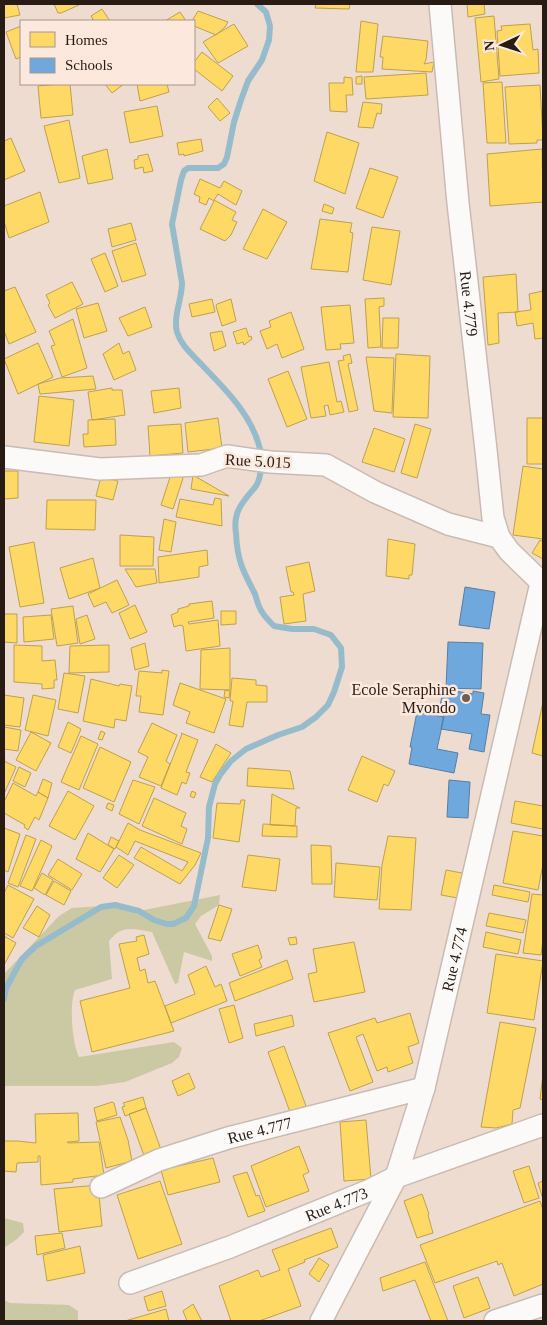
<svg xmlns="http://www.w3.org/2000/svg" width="547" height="1325" font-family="Georgia,serif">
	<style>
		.forest { fill: #cbc8a4 }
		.homes { fill: #ffd966; stroke: #bea04d }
		.schools { fill: #6fa8dc; stroke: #597ea0 }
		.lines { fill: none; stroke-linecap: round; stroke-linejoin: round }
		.stream { stroke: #96bccc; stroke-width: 6 }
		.street-casing { stroke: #c9bbb3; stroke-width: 24 }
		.street { stroke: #fcfaf8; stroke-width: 21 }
		.poi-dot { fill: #6d5f56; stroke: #fde8dd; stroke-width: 2 }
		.labels { text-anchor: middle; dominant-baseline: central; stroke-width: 5; stroke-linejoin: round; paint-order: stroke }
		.street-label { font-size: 16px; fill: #271b14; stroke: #fde8dd }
		.poi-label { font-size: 16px; fill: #271b14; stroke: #fde8dd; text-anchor: end }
	</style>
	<rect width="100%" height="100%" fill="#eedcd1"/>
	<path class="forest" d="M220 895 219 905 201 916 195 924 212 956V961L184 952 178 983 175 984 152 932C133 929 122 924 109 941L112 979 75 990C69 1004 72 1043 79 1057L174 1042 182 1048 179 1057 172 1063 125 1082 96 1086H4V974L59 916 72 908 115 905 139 911Z
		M4 1218 23 1223 24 1232 17 1239 4 1248Z
		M4 1300 10 1303 69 1305 78 1311V1321H4Z"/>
	<path class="homes" d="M4 4H17L20 15 4 18Z
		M54 4H79V5L61 13H58Z
		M316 4H350L349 9 315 8Z
		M467 4H484L485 14 468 17Z
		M102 9 110 21H94L91 16Z
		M198 11 228 22 225 27 216 35 194 26V21H192Z
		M180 12 186 21H165Z
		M494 16 499 79 481 82 475 18Z
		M361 21 378 24 373 72H356Z
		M234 24 248 46 218 63 203 42Z
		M530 24 533 50 538 49 539 73 500 76 497 31 502 30 501 26Z
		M21 26V57L16 59 6 32Z
		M383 36 428 41 426 60 424 64 434 62 432 72 382 69 383 57H380Z
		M202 52 233 76 222 91 194 69V62Z
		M426 73 428 95 366 99 364 77Z
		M362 76V84H356V77Z
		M344 77 352 78 353 95H346L347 112 330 111 329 83H344Z
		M502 82 506 143H487L483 83Z
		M59 84H70L73 115 41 118 38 86Z
		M105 84H124L112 93Z
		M137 84H167L169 92 140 101Z
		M540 85 543 140H537V143L509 144 505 87Z
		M217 98 230 113 220 121 208 107Z
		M363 102 382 104 381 114 377 113 373 128 358 127Z
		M157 106 163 136 130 143 124 112Z
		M69 120 80 178 59 183 44 126Z
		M327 132 359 143 345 194 314 181Z
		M11 138 25 171 4 180V141Z
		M201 139 203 151 184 156V154L179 155 177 143Z
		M107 149 113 179 88 184 82 156Z
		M542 149 543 202 490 206 487 154Z
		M148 154 153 171 144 173 143 167 135 169 134 160 138 159V156Z
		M370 168 398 177 383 218 356 208Z
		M200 179 220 188 224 181 242 191 236 205 218 194 214 200 236 212 232 220 237 222 231 235 225 241 200 229 214 201 209 198 206 205 199 202 200 197 194 194Z
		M40 192 49 222 9 238 4 221V206Z
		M324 204 334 208 332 214 322 211Z
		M263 209 287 222 267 259 243 249Z
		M320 219 352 223 350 232 353 233 348 272 311 269Z
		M131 223 136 240 112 247 108 229Z
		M372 227 400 231 391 285 363 280Z
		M136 243 146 275 122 282 112 251Z
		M105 253 118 286 105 292 91 259Z
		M516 274 518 312 498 313 499 343 488 345 483 277Z
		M72 282 83 304 55 318 48 305 50 303 46 295Z
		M15 287 36 332 9 344 4 331V291Z
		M543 291V338L535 339 533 323 517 326 515 312 531 310 529 294Z
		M384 298V306L379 307 381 347 368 348 365 299Z
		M212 299 215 312 192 317 189 304Z
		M231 299 236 321 222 326 216 306 217 304Z
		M98 303 107 331 84 338 76 309Z
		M350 305 354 343 340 344 341 349 326 350 321 307Z
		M145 307 152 327 128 336 119 318Z
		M291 312 304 349 282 358 277 344 267 349 260 331 271 327 269 321Z
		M383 318H399L398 348H382Z
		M73 319 87 368 62 377 51 346 55 345 49 331Z
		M246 328 249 337 251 336 252 339 244 345 243 342 237 344 233 332Z
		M222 331 226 346 214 351 210 333Z
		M38 343 53 377 18 394 4 359Z
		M119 343 123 354 129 351 136 370 114 380 103 354Z
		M350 354 352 363 348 364 358 410 349 412 338 361 344 360 343 356Z
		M396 354 430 356 428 418 393 417Z
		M366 357 394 358 392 413 374 411Z
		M329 362 337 402 341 401 344 412 330 415 328 405 324 406 326 416 311 418 301 367Z
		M288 371 307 419 287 427 268 379Z
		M93 376 96 389 40 394 38 384 60 378Z
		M112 388V390H122L125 415 92 420 88 392Z
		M179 388 181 408 154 413 151 391Z
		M39 396 74 400 69 446 34 442Z
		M218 418 222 448 188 452 185 423Z
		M527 418H543V464H527Z
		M115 419 116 445 84 447 83 434H88V420Z
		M181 424 183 453 150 456 148 426Z
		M415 424 431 429 417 478 401 473Z
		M374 428 405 439 394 472 362 462Z
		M174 465 186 469 173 509 161 505Z
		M523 466 543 469V539L513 535Z
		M4 471H18V498L4 499Z
		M193 475 229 496 191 489Z
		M101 477 118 481 113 500 96 496Z
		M215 498 221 499 222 526 176 517 180 499 213 505Z
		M47 500H96L95 530 46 529Z
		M164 519 176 522 171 552 159 550Z
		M120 535 154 537 153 566H120Z
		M388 539 415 544 412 575H409V579L386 576Z
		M540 540 543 542V559L532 553Z
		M34 542 44 603 20 607 9 547Z
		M207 550 208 565 199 567V577L159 583 158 557Z
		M93 558 100 588 69 599 60 568Z
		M309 562 315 591 303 594 306 621 284 624 280 597 294 595 293 592H291L286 567Z
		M125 569H155L157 583 136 587Z
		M117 580 129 605 112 613 106 602 94 607 88 594Z
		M212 601 214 618 188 622 189 624 218 620 220 646 186 651 183 626 180 625 174 627 171 615 178 612V609L189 606V604Z
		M135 605 147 632 130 639 119 613Z
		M73 606 78 643 57 646 51 609Z
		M221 611H236V624L221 625Z
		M4 614H17V643L4 642Z
		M51 615 54 639 24 642 23 617Z
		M87 615 95 639 80 644 76 619Z
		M145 643 149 666 135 670 131 648Z
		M14 645 42 646V661L55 660 57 680H54V688L42 689V684L14 682Z
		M109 645V672L69 673 70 646Z
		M230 648V690L200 689 201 650Z
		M162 670 169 671 163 715 139 712 141 696H136L139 671 162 673Z
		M64 673 85 676 78 713 58 709Z
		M232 678 256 680V685L267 686V702H247L243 727 229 725 233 701H230Z
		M91 679 119 686 120 684 132 686 126 721 115 719 114 728 83 721Z
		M180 683 226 699 214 733 186 723 190 712 173 705Z
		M225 690 230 691 229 698 224 697Z
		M4 695 24 698 20 727 4 725Z
		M33 695 56 700 48 736 25 730Z
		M543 702V756L532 753Z
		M68 722 81 729 71 753 58 747Z
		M152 723 177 735 166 761 170 764 161 786 139 777 148 757 138 752Z
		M4 727 21 730 18 751 4 749Z
		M101 731 105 733 102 740 98 739Z
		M31 732 51 743 36 771 16 760Z
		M181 733 198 740 186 772 190 773 186 784 182 782 177 795 161 788 182 734Z
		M81 736 98 744 79 790 61 782Z
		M216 744 231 753 212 782 200 777Z
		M100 747 131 762 114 802 83 788Z
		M362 756 395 771 388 786 384 784 377 802 348 790Z
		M4 758H5L4 761 16 767 4 794Z
		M19 767 31 773 25 787 13 781Z
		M248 768 290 771 294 789 247 786Z
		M43 779 52 783 48 798 38 792Z
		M133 780 155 787 139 824 119 814Z
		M13 783 36 796 38 792 48 798 39 820 35 817 28 830 24 827 25 825 4 813V802Z
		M68 791 94 806 75 840 49 826Z
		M192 791 196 793 194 798 190 796Z
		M272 794 300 808H296L295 826 270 825Z
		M154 798 186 813 181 826 187 829 182 844 142 826Z
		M241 800H245L239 842 213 838 217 803 240 804Z
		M515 801 543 806V829L511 823Z
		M108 803 114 805 112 811 106 808Z
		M128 823 140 830 201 853 195 865 180 884 134 858 141 847 182 871 188 862 135 841 128 855 116 847Z
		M263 824 297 826V837L262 836Z
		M4 828 20 834 8 872 4 870Z
		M513 831 543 836V864L538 890 503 883Z
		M88 833 114 849 100 872 76 859Z
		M26 835 36 839 18 887 8 883Z
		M388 836 416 838 411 910 379 909 382 865Z
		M111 837 119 841 115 849 108 845Z
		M41 840 52 846 32 891 20 886Z
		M311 845 331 846 332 884H312Z
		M119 855 134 865 117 888 103 878Z
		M248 855 280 859 276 891 242 887Z
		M58 859 82 874 72 890 48 875Z
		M336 863 380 867 377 900 334 897Z
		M446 870 462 873 458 898 441 895Z
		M42 873 53 880 45 895 34 888Z
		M54 881 71 891 64 905 46 895Z
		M8 885 34 899 13 938 4 933V893Z
		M494 885 530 892 528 902 492 895Z
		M532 894 543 895V939L541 955 523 953Z
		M219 905 232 909 221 941 208 938Z
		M37 906 50 915 39 937 23 928Z
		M489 913 526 920 523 933 486 926Z
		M486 932 521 940 518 954 483 947Z
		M144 935 149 954 137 958 140 971 145 969 148 983 155 981 174 1031 92 1052 80 1001 130 988 119 944 137 941 136 937Z
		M4 936 16 943 4 965Z
		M296 937 297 944 290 945 288 938Z
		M354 942 365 992 314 1002 308 974 317 972 313 949Z
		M258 945 262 958 259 960 262 967 240 976 232 954Z
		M496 954 543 961 534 1020 487 1013Z
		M287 960 293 979 235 1001 229 983Z
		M206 966 215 987 221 984 227 1001 171 1023 165 1006 195 994 188 975Z
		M234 1005 243 1038 229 1043 219 1009Z
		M410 1013 419 1043 408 1047 413 1063 388 1072 387 1067 377 1071 363 1034 356 1037 373 1082 350 1091 328 1033 375 1018 377 1023Z
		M292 1015 294 1026 256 1036 254 1024Z
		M500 1022 536 1028 520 1108 513 1110 512 1124 496 1128 481 1127Z
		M284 1046 306 1106 290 1112 268 1052Z
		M189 1073 195 1088 178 1096 172 1081Z
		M543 1074V1100L540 1099Z
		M143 1097 146 1108 125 1116 122 1107 125 1106 123 1103Z
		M112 1102 114 1103 117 1115 97 1121 94 1108Z
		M146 1108 164 1158 147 1164 129 1114Z
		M78 1113 79 1141 67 1142 68 1143 99 1142 104 1175 73 1179V1182L41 1185 40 1156H38V1162L17 1163 16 1172 4 1171V1141H18L36 1143 35 1114Z
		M120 1117 128 1140 132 1161 106 1168 96 1122Z
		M366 1120 371 1179 344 1181 340 1122Z
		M299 1146 309 1172 303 1175 309 1191 266 1207 251 1166Z
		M213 1158 220 1182 168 1195 161 1170Z
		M529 1166 539 1198 524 1203 513 1171Z
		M247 1172 256 1196 259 1195 265 1211 248 1217 233 1176Z
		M160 1181 182 1244 138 1259 117 1195Z
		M543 1181V1199L538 1183Z
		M98 1185 102 1226 59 1232 54 1189Z
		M422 1194 429 1214 428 1215 433 1233 417 1238 404 1201Z
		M540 1201 543 1209V1284L514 1296 502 1263 498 1265 497 1261 435 1283 420 1245Z
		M331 1228 338 1247 304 1260 305 1262 288 1269 301 1306 259 1321H231L219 1286 258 1270 261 1277 280 1270 272 1250Z
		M62 1233 65 1248 37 1255 35 1236Z
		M80 1246 85 1273 47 1281 43 1255Z
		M319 1258 329 1265 319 1282 309 1274Z
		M425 1262 448 1321H431L415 1280 383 1291 380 1278Z
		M478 1277 490 1308 464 1318 453 1286Z
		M162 1291 166 1306 148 1311 144 1297Z
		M193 1304 202 1321H187L183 1311Z
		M166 1309 169 1321H125Z"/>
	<path class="schools" d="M465 587 495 592 489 629 459 625Z
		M448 642 483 643 481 689 446 688Z
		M443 689 473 694V691L484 693 481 714 490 715 484 752 469 749 472 734 441 729 445 708 440 707Z
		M417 712 444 717 437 749 458 753 454 773 409 764 412 747H410Z
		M449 780 470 782 468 818 447 817Z"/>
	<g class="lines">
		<path class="stream" d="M4 999 6 988 22 959 36 946 101 907 115 905 139 911 154 920 167 924H173L186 918 194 906 208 838 209 807 215 784 220 775 231 761 246 749 278 735 302 727 316 717 328 705 334 692 342 667 341 648 331 635 314 629H292L274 626C270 622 265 617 262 612 258 606 257 600 255 594 243 571 237 560 236 533 235 527 235 520 237 514 240 503 249 495 256 486 262 476 262 460 260 449 252 415 225 389 202 365 193 355 181 346 177 332 173 316 182 299 182 283L172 224 181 180 184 171 188 168H218L224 164 227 157 234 122 241 100 248 81 262 60 269 40 270 26 266 12 257 4"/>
		<g class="street-casing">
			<g id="street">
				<path id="s1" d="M440 4 458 203 486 450 493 518 499 537 509 551 543 584"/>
				<path d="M4 457 100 469 201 465 227 456 270 462 326 465 375 492 448 524 499 537"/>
				<path id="s2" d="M101 1187 159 1160 228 1138 424 1088"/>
				<path id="s3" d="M130 1283 230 1247 370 1190 396 1177 543 1125"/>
				<path id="s4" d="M321 1321 396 1177 424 1088 541 583"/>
				<path d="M495 1321 543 1305"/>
			</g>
		</g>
		<use href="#street" class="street"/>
	</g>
	<circle class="poi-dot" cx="466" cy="698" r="5"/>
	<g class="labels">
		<g class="street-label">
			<text stroke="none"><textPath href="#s1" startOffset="301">Rue 4.779</textPath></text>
			<text transform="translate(258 461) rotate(3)">Rue 5.015</text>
			<text stroke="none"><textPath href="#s4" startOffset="388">Rue 4.774</textPath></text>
			<text stroke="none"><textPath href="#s2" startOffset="169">Rue 4.777</textPath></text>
			<text stroke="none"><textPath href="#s3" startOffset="221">Rue 4.773</textPath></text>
		</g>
		<g class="poi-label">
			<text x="456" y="689">Ecole Seraphine<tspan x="456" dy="18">Mvondo</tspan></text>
		</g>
	</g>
	<rect width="547" height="1325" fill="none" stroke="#271b14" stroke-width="10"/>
	<rect x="20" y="20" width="175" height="65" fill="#fde8dd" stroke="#a7968d"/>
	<rect x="30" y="32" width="25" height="15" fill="#ffd966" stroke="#a7968d"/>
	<text x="65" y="45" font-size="15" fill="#271b14">Homes</text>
	<rect x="30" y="58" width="25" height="15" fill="#6fa8dc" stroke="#a7968d"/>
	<text x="65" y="70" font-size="15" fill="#271b14">Schools</text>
	<g transform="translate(502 45) rotate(266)" stroke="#fde8dd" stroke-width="4" paint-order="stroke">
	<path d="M0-4L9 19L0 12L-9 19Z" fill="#271b14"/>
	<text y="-8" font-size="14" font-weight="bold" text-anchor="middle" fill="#271b14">N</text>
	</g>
</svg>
